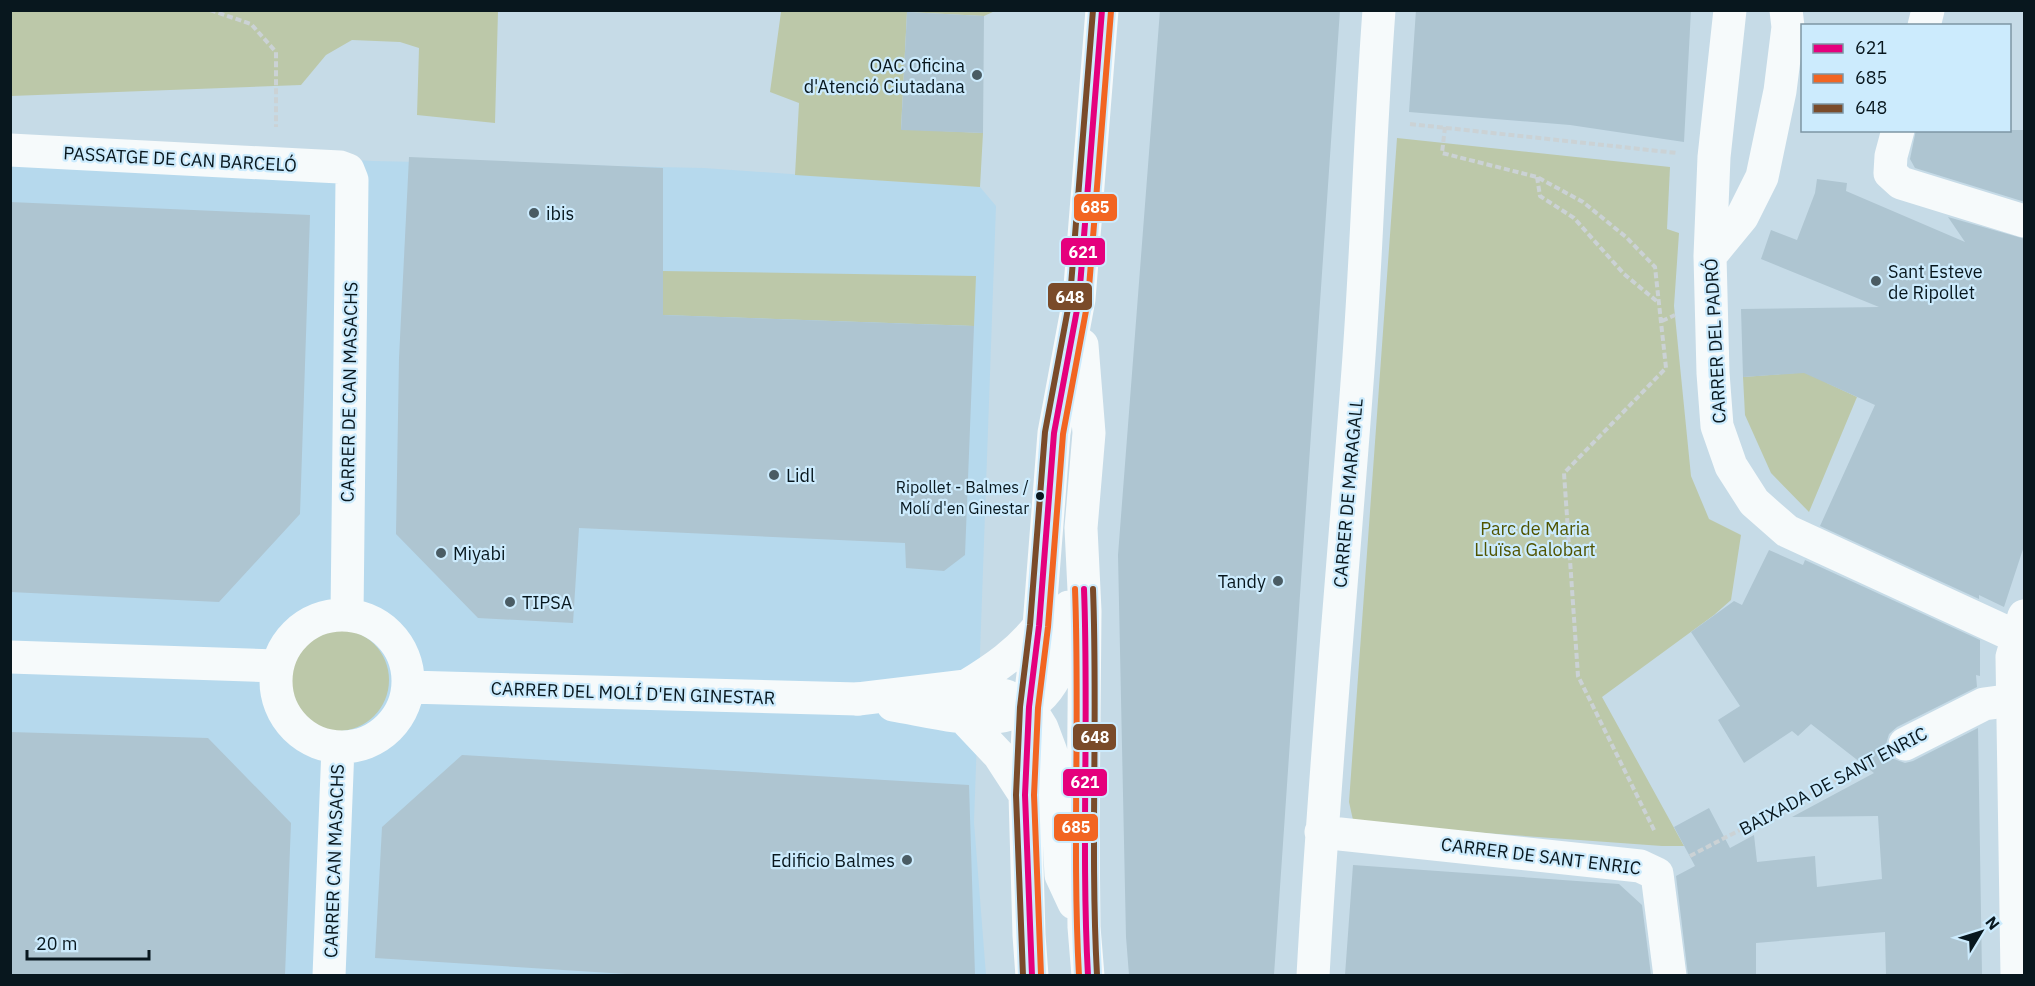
<svg xmlns="http://www.w3.org/2000/svg" width="2035" height="986" font-family="'IBM Plex Sans',sans-serif">
	<style>
		.built { fill: #b6d9ed }
		.green { fill: #bcc8a9 }
		.building { fill: #aec5d1 }
		.lines { fill: none; stroke-linecap: round; stroke-linejoin: round }
		.path { stroke: #cbd2d5; stroke-width: 4; stroke-dasharray: 6 3; stroke-linecap: butt }
		.pedestrian { stroke: #f6fafb; stroke-width: 33 }
		.minor { stroke: #f6fafb; stroke-width: 33 }
		.secondary { stroke: #f6fafb; stroke-width: 33 }
		.bus-1-casing { stroke: #ccebfd; stroke-width: 10 }
		.bus-2-casing { stroke: #ccebfd; stroke-width: 10 }
		.bus-3-casing { stroke: #ccebfd; stroke-width: 10 }
		.bus-1 { stroke: #e5007d; stroke-width: 6 }
		.bus-2 { stroke: #f26522; stroke-width: 6 }
		.bus-3 { stroke: #7a4b2a; stroke-width: 6 }
		.poi-dot { fill: #4a5c64; stroke: #ccebfd; stroke-width: 2 }
		.bus-dot { fill: #08171e; stroke: #ccebfd; stroke-width: 2 }
		.labels { text-anchor: middle; dominant-baseline: central; stroke-width: 4.5; stroke-linejoin: round; paint-order: stroke }
		.bus-label { font-size: 16px; fill: #08171e; stroke: #ccebfd; text-anchor: end }
		.poi-label { font-size: 18px; fill: #08171e; stroke: #ccebfd; text-anchor: start }
		.street-label { font-size: 18px; fill: #08171e; stroke: #ccebfd }
		.park-label { font-size: 18px; fill: #505300; stroke: #ccebfd }
		.line-badge { stroke: #ccebfd; stroke-width: 2 }
		.badge-label { font-size: 16px; text-anchor: middle; font-weight: bold; fill: #fff }
	</style>
	<rect width="100%" height="100%" fill="#c6dbe7"/>
	<path class="built" d="M10 137 373 161 704 168 980 187 996 206 974 822 986 975H11Z"/>
	<path class="green" d="M10 11H498L495 123 417 115 419 48 400 42 352 40 326 55 301 85 11 96Z
		M777 11H995L984 16 907 12 901 129 983 133 980 187 795 175 799 103 770 92 781 12Z
		M1397 138 1670 167 1667 229 1679 233 1674 306 1691 476 1709 519 1741 535 1731 600 1714 615 1602 697 1684 846H1662L1375 825 1353 820 1349 802Z
		M662 271 976 276 974 326 663 315Z
		M1795 359 1827 383 1857 397 1809 512 1771 473 1745 415 1743 377 1795 373Z
		M287 680a51 51 0 1 1 102 0a51 51 0 1 1-102 0Z"/>
	<path class="building" d="M1160 10H1340L1274 975H1129L1126 937 1118 555Z
		M1416 10H1691L1684 142 1570 125 1409 112Z
		M907 12 984 16 983 133 901 130Z
		M1916 130H2025V202L1915 168 1910 159Z
		M409 157 663 168V315L974 326 965 555 944 571 906 568 905 543 579 528 573 623 478 618 396 534 399 358Z
		M1817 179 1847 183 1846 191 1965 242 1948 217 2025 239V543L2004 607 1979 595V599L1820 526 1875 405 1804 373 1743 377 1741 309 1879 307 1761 259 1771 230 1797 240 1815 193Z
		M10 202 310 215 300 514 219 602 10 592Z
		M1769 550 1803 565 1805 560 1980 640V676L1976 675 1977 687 1897 727 1889 734 1886 744 1888 752 1894 759 1905 763 1913 761 1978 728 1982 975H1886L1885 932 1756 943V975H1688L1676 876 1695 866 1674 827 1709 808 1730 848 1754 835 1757 862 1815 856 1817 887 1882 879 1878 816 1792 817 1874 773 1811 724 1798 736 1792 731 1744 763 1718 720 1740 706 1691 632 1734 601 1742 605Z
		M10 732 208 738 291 823 285 975H10Z
		M462 755 969 785 975 975H642L375 958 382 827Z
		M1353 865 1619 884 1642 905 1651 975H1345Z"/>
	<g class="lines">
		<path class="path" d="M210 10 251 24 276 52V127
			M1410 124 1677 153
			M1445 127 1442 153 1537 177 1583 202 1626 237 1655 267 1666 368 1564 473 1578 676 1655 832
			M1537 177 1540 196 1574 218 1624 274 1659 303
			M1662 321 1675 315
			M1690 856 1872 761"/>
		<path class="pedestrian" d="M1905 744 1984 704 2013 700"/>
		<path class="minor" d="M1730 10 1714 157 1710 256 1713 373 1717 426 1731 466 1754 502 1787 531 2017 637 2024 636
			M1924 26 1928 10
			M1898 130 1891 156 1890 173 1901 183 2024 221
			M10 150 320 166 340 167 348 170 352 180 347 615
			M1710 256 1742 217 1762 177 1780 91 1788 27 1786 10
			M276 681a66 66 0 1 1 132 0a66 66 0 1 1-132 0Z
			M10 657 276 666
			M408 687 858 699
			M1321 832 1640 866 1657 874 1670 976
			M329 976 338 747
			M1313 976C1324 773 1343 572 1358 370 1367 250 1370 130 1379 10
			M2017 976 2012 657 2024 616"/>
		<path class="secondary" d="M1082 345 1089 433 1081 528 1085 611 1083 826 1084 927 1088 976
			M966 686C994 669 1019 652 1039 626
			M858 699 966 686 1006 696 1029 707 1042 728 1051 752 1056 779 1061 875 1074 903
			M893 705C948 714 1024 740 1056 675 1066 655 1066 629 1069 607
			M963 717 999 755 1025 795
			M1032 976 1029 935 1025 795 1029 707 1039 626 1054 433 1079 299 1102 10"/>
		<g class="bus-1-casing">
			<path id="bus-1" d="M1084 589C1089 718 1081 847 1088 976
				M1032 976 1025 795 1029 707 1039 626 1054 433 1079 299 1102 10"/>
		</g>
		<g class="bus-2-casing">
			<path id="bus-2" d="M1075 589C1080 718 1072 847 1079 976
				M1041 975 1034 795 1038 708 1048 627 1063 434 1088 300 1111 11"/>
		</g>
		<g class="bus-3-casing">
			<path id="bus-3" d="M1093 589C1098 718 1090 847 1097 975
				M1023 976 1016 795 1020 707 1030 625 1045 432 1070 298 1093 10"/>
		</g>
		<use href="#bus-1" class="bus-1"/>
		<use href="#bus-2" class="bus-2"/>
		<use href="#bus-3" class="bus-3"/>
	</g>
	<g class="poi-dot">
		<circle cx="977" cy="75" r="6"/>
		<circle cx="534" cy="213" r="6"/>
		<circle cx="1876" cy="281" r="6"/>
		<circle cx="774" cy="475" r="6"/>
		<circle cx="441" cy="553" r="6"/>
		<circle cx="1278" cy="581" r="6"/>
		<circle cx="510" cy="602" r="6"/>
		<circle cx="907" cy="860" r="6"/>
	</g>
	<circle class="bus-dot" cx="1040" cy="496" r="5"/>
	<g class="labels">
		<g class="bus-label">
			<text x="1029" y="487">Ripollet - Balmes /<tspan x="1029" dy="21">Molí d'en Ginestar</tspan></text>
		</g>
		<g class="poi-label">
			<text x="965" y="65" text-anchor="end">OAC Oficina<tspan x="965" dy="21">d'Atenció Ciutadana</tspan></text>
			<text x="546" y="213">ibis</text>
			<text x="1888" y="271">Sant Esteve<tspan x="1888" dy="21">de Ripollet</tspan></text>
			<text x="786" y="475">Lidl</text>
			<text x="453" y="553">Miyabi</text>
			<text x="1266" y="581" text-anchor="end">Tandy</text>
			<text x="522" y="602">TIPSA</text>
			<text x="895" y="860" text-anchor="end">Edificio Balmes</text>
		</g>
		<g class="street-label">
			<text transform="translate(180 159) rotate(3)">PASSATGE DE CAN BARCELÓ</text>
			<text transform="translate(1715 341) rotate(-93)">CARRER DEL PADRÓ</text>
			<text transform="translate(349 392) rotate(-89)">CARRER DE CAN MASACHS</text>
			<text transform="translate(1348 493) rotate(-85)">CARRER DE MARAGALL</text>
			<text transform="translate(633 693) rotate(2)">CARRER DEL MOLÍ D'EN GINESTAR</text>
			<text transform="translate(1833 781) rotate(-28)">BAIXADA DE SANT ENRIC</text>
			<text transform="translate(1541 856) rotate(7)">CARRER DE SANT ENRIC</text>
			<text transform="translate(334 861) rotate(-88)">CARRER CAN MASACHS</text>
		</g>
		<g class="park-label">
			<text x="1535" y="528">Parc de Maria<tspan x="1535" dy="21">Lluïsa Galobart</tspan></text>
		</g>
	</g>
	<g class="line-badge">
		<rect x="1073" y="193" width="45" height="29" rx="6" fill="#f26522"/>
		<rect x="1060" y="237" width="46" height="29" rx="6" fill="#e5007d"/>
		<rect x="1047" y="282" width="46" height="29" rx="6" fill="#7a4b2a"/>
		<rect x="1072" y="723" width="45" height="28" rx="6" fill="#7a4b2a"/>
		<rect x="1062" y="768" width="46" height="29" rx="6" fill="#e5007d"/>
		<rect x="1053" y="813" width="46" height="29" rx="6" fill="#f26522"/>
	</g>
	<g class="badge-label">
		<text x="1095" y="213">685</text>
		<text x="1083" y="258">621</text>
		<text x="1070" y="303">648</text>
		<text x="1095" y="743">648</text>
		<text x="1085" y="788">621</text>
		<text x="1076" y="833">685</text>
	</g>
	<rect width="2035" height="986" fill="none" stroke="#08171e" stroke-width="24"/>
	<rect x="1801" y="24" width="210" height="108" fill="#ccebfd" stroke="#7e96a4" stroke-width="1.5"/>
	<rect x="1813" y="44" width="30" height="9" fill="#e5007d" stroke="#7e96a4" stroke-width="1.5"/>
	<text x="1855" y="54" font-size="18" fill="#08171e">621</text>
	<rect x="1813" y="74" width="30" height="9" fill="#f26522" stroke="#7e96a4" stroke-width="1.5"/>
	<text x="1855" y="84" font-size="18" fill="#08171e">685</text>
	<rect x="1813" y="104" width="30" height="9" fill="#7a4b2a" stroke="#7e96a4" stroke-width="1.5"/>
	<text x="1855" y="114" font-size="18" fill="#08171e">648</text>
	<g transform="translate(1981 932) rotate(52)" stroke="#ccebfd" stroke-width="4.5" paint-order="stroke">
	<path d="M0-4.5L10 22L0 15L-10 22Z" fill="#08171e"/>
	<text y="-9" font-size="16" font-weight="bold" text-anchor="middle" fill="#08171e">N</text>
	</g>
	<path d="M27 950v9h122v-9" fill="none" stroke="#08171e" stroke-width="3"/>
	<text x="36" y="950" font-size="18" fill="#08171e" stroke="#ccebfd" stroke-width="4.5" paint-order="stroke">20 m</text>
</svg>
